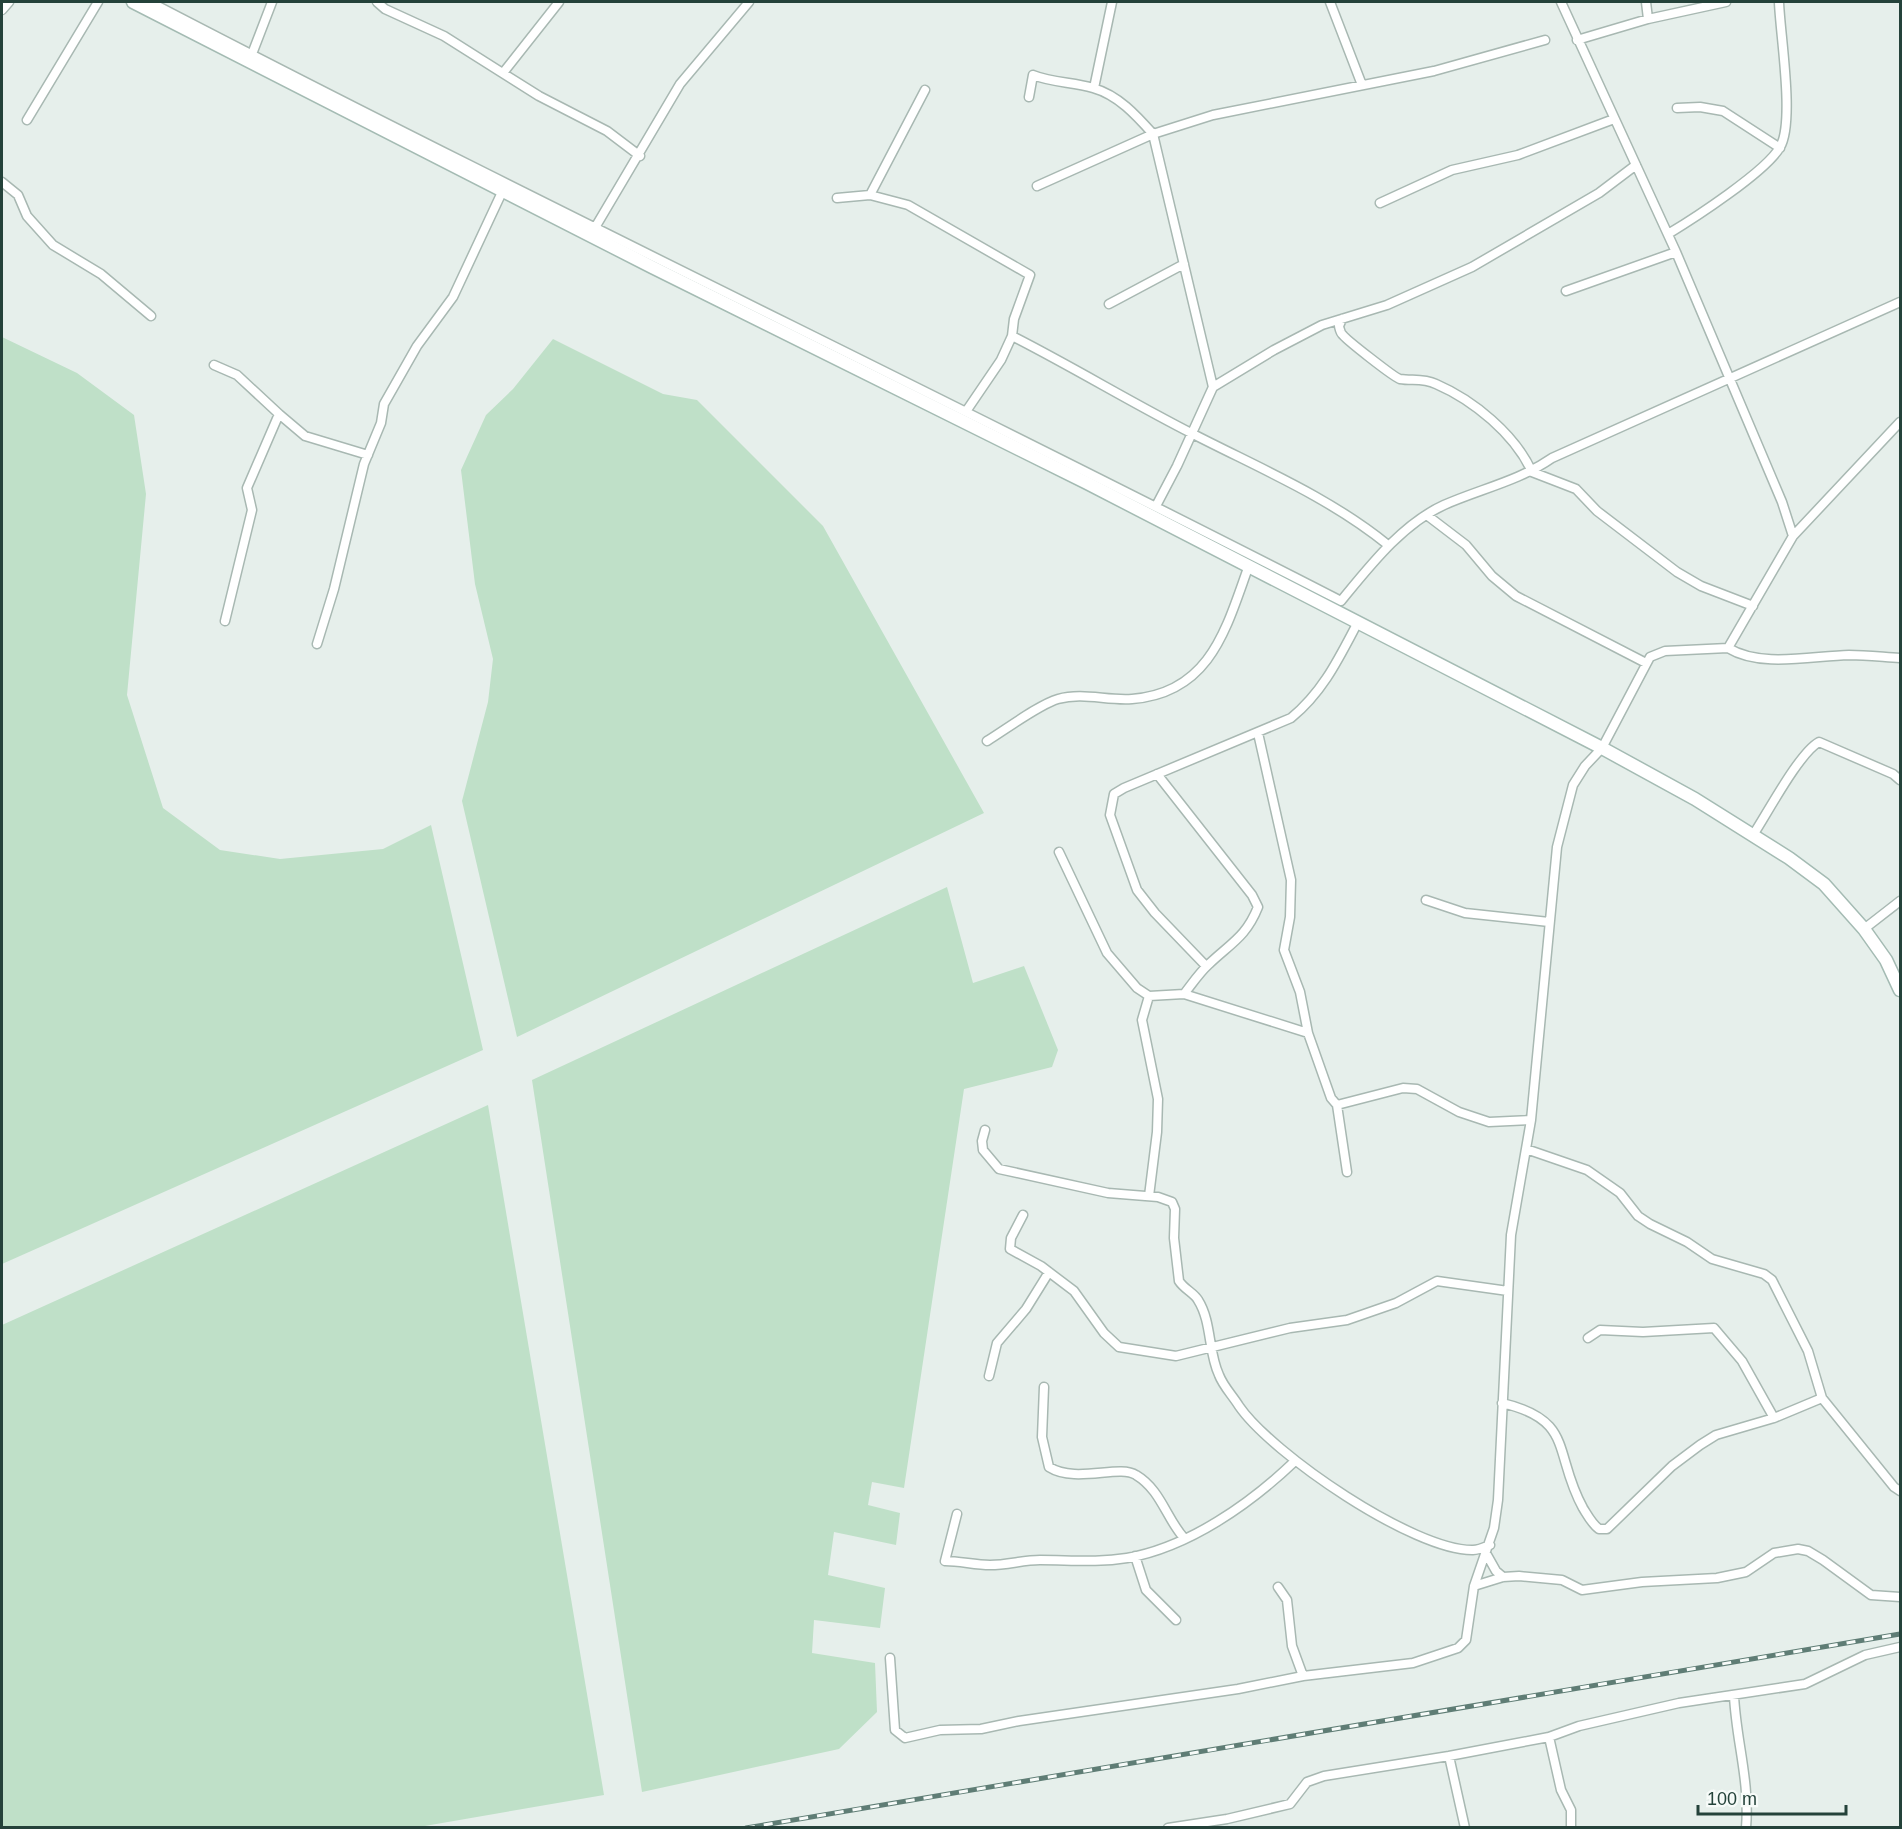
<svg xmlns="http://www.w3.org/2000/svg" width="1902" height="1829" font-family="Helvetica,sans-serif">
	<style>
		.green { fill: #bfe0c8 }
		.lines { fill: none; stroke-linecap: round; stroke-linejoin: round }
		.street-casing { stroke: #a8b8b2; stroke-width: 11 }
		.secondary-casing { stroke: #a4bbb3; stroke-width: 15 }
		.street { stroke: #fff; stroke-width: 8 }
		.secondary { stroke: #fff; stroke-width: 12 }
		.rail-casing { stroke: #5f7d75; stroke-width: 5 }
		.rail { stroke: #f7fbf9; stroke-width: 3; stroke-dasharray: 9; stroke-linecap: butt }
	</style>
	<rect width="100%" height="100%" fill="#e6efeb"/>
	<path class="green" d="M2 337 77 373 134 415 146 494 127 695 163 808 220 850 280 859 383 849 431 825 483 1050 2 1264Z
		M553 339 663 394 697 400 823 526 984 813 517 1037 462 801 488 702 493 659 475 584 461 470 486 415 513 389Z
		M947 887 973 983 1024 966 1058 1050 1052 1067 964 1089 904 1488 872 1482 868 1505 900 1513 896 1545 834 1532 828 1575 885 1588 880 1628 814 1620 812 1653 875 1663 877 1712 839 1749 642 1792 532 1080Z
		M488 1105 604 1795 419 1827H2V1325Z"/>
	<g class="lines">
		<g class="street-casing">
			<path id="street" d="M150 2C544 207 946 398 1341 601 1369 567 1402 524 1444 505 1480 489 1519 481 1552 458L1900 302
				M377 2 385 9 444 36 539 96 607 131 640 156
				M1330 2 1362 85
				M1646 2 1648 19
				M2 10 9 2
				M1577 40 1648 19 1726 2
				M252 54 272 2
				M503 73 559 2
				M1094 88 1112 2
				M1029 97 1033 75C1053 83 1073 82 1093 88 1118 95 1136 115 1153 134L1213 387
				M1677 108 1700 107 1723 111 1780 148
				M27 120 98 2
				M2 182 18 195 27 216 53 245 101 274 151 316
				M1037 186 1153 134 1213 115 1434 71 1545 40
				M870 195 908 205 1030 275 1014 319 1012 336 1001 360 967 410
				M837 198 870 195 925 90
				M1380 203 1452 170 1518 155 1614 119
				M596 226 680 84 749 2
				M1668 234C1693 219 1767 171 1780 147 1795 122 1780 34 1779 2
				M1566 291 1676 252
				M1109 304 1184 264
				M1342 319 1339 326C1339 327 1341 334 1342 334 1345 339 1395 378 1400 379 1412 381 1423 378 1436 384 1473 400 1515 434 1532 472L1576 489 1597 511 1677 572 1701 586 1753 606
				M1012 336C1073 367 1132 403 1193 434 1259 468 1329 497 1388 545
				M214 365 237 375 279 414 247 488 252 510 225 621
				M279 414 305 436 368 455
				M1156 506 1177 466 1213 387 1274 350 1322 325 1387 305 1472 267 1599 193 1636 165
				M1428 516 1466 545 1492 576 1516 596 1646 663
				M1793 536 1900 422
				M317 644 334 589 364 464 381 423 384 404 417 346 453 297 503 190
				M1728 648C1761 668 1811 656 1849 655 1866 655 1883 657 1900 658
				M1258 733 1291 880 1290 917 1284 950 1300 992 1308 1033 1331 1098 1337 1105 1403 1088 1417 1089 1459 1112 1489 1122 1531 1120
				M987 741C1005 730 1040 704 1058 699 1083 692 1107 701 1132 699 1210 693 1226 629 1248 568
				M1157 774 1252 895 1258 907C1246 937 1231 943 1209 964 1199 973 1192 984 1184 994
				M1753 835C1767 814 1799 753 1819 742L1893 774 1900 780
				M1059 852 1107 953 1137 988 1149 996 1184 994 1308 1033
				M1426 900 1465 913 1549 922
				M1864 929 1900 901
				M1206 966 1155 913 1137 890 1110 815 1114 794 1124 788 1291 718C1323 692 1339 658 1358 622
				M1149 996 1142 1020 1158 1099 1157 1132 1149 1196
				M1337 1105 1347 1172
				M985 1130 982 1141 983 1150 999 1169 1108 1193 1158 1197 1172 1202 1175 1209 1174 1238 1179 1281C1184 1289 1194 1293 1198 1300 1212 1322 1208 1352 1219 1375 1223 1386 1233 1396 1239 1406 1272 1454 1414 1551 1473 1550 1479 1550 1485 1547 1490 1545
				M1526 1149 1587 1170 1620 1193 1638 1216 1650 1224 1687 1242 1712 1259 1764 1274 1772 1280 1808 1351 1822 1398 1894 1487 1900 1491
				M1023 1215 1011 1238 1010 1249 1041 1266 1074 1291 1104 1333 1119 1347 1176 1356 1290 1328 1347 1320 1396 1303 1437 1281 1508 1291
				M1588 1338 1600 1330 1643 1332 1714 1328 1742 1361 1774 1418
				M989 1376 997 1343 1026 1309 1049 1272
				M1044 1387 1042 1437 1049 1467C1076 1484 1119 1464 1136 1475 1161 1490 1166 1518 1184 1538
				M1502 1403C1575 1420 1553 1454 1583 1508 1588 1516 1592 1524 1599 1529H1607L1672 1466 1700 1445 1716 1435 1774 1418 1822 1398
				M957 1514 945 1561C960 1561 975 1565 990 1565 1007 1565 1024 1560 1040 1560 1070 1560 1097 1563 1127 1558 1189 1547 1250 1504 1295 1461
				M1487 1555 1496 1571 1503 1577
				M1135 1556 1146 1590 1176 1620
				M1474 1586 1503 1577 1519 1576 1562 1580 1582 1590 1642 1582 1717 1578 1746 1572 1774 1553 1798 1549 1808 1551 1823 1560 1871 1595 1900 1597
				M1278 1587 1287 1600 1292 1646 1303 1676
				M890 1658 895 1730 905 1738 940 1730 981 1729 1019 1721 1238 1689 1303 1676 1413 1663 1458 1648 1466 1640 1474 1586 1494 1528 1498 1500 1511 1235 1531 1120 1557 847 1573 785 1585 766 1602 748 1650 657 1665 651 1728 648 1793 536 1782 502 1676 252 1561 2
				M1734 1695C1736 1741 1750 1780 1746 1828
				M1549 1737 1561 1790 1571 1810V1828
				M1449 1756 1465 1828
				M1168 1828 1227 1819 1290 1804 1307 1782 1324 1776 1449 1756 1549 1737 1579 1726 1679 1703 1805 1684 1865 1655 1900 1647"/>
		</g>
		<g class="secondary-casing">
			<path id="secondary" d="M133 2 652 267 1087 483 1602 748 1695 799 1789 858 1824 884 1864 929 1886 960 1900 990"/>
		</g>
		<use href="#street" class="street"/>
		<use href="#secondary" class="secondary"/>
		<g class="rail-casing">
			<path id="rail" d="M746 1828 1900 1634"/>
		</g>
		<use href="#rail" class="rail"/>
	</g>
	<rect width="1902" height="1829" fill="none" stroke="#24423a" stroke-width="6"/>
	<path d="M1698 1805v9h148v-9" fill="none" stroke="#24423a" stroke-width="3"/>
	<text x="1707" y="1805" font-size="18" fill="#24423a" stroke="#f7fbf9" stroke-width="4.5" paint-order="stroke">100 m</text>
</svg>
